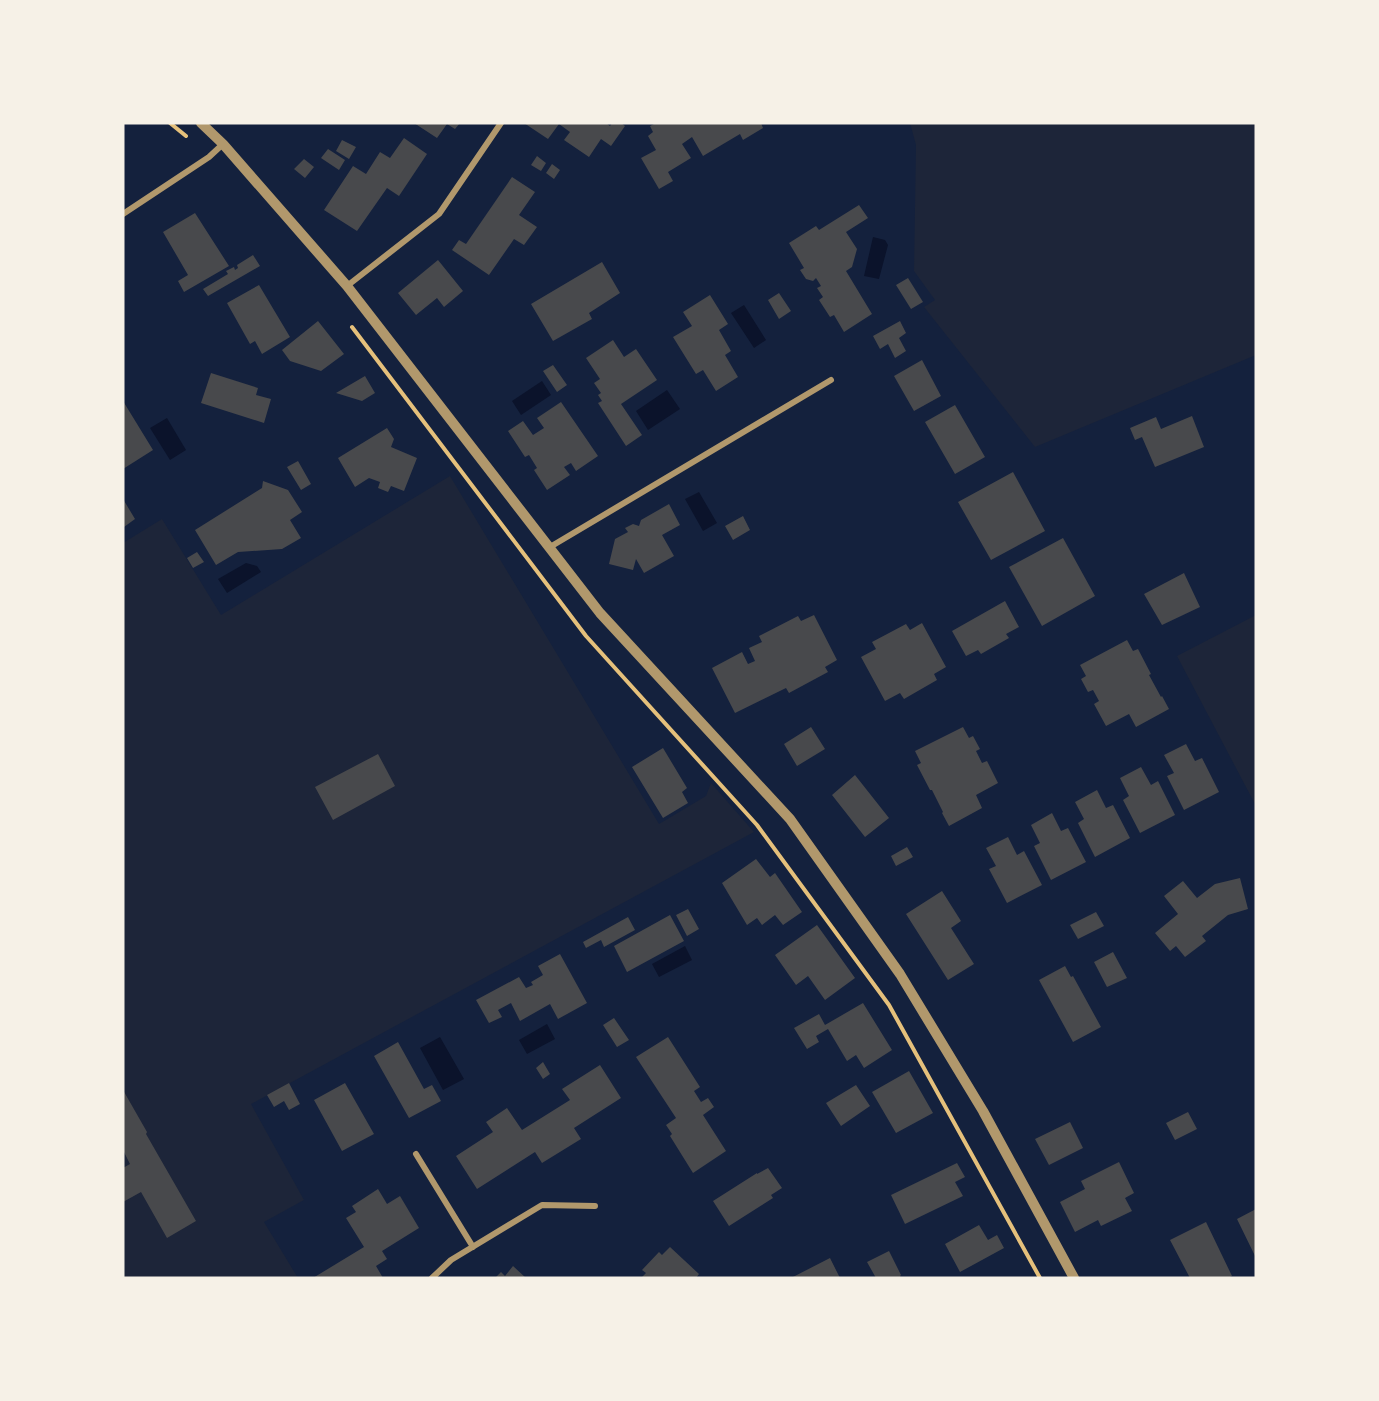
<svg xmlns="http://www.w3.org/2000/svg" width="1379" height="1401" font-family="Figtree,sans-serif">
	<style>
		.green { fill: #1d2539 }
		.water { fill: #0b132b }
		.building { fill: #48494c }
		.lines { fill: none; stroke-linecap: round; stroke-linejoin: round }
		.path { stroke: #e5c07b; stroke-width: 4 }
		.minor { stroke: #b1986c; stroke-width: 6 }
		.tertiary { stroke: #b1986c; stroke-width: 10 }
	</style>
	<rect width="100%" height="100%" fill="#14213d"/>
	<path class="green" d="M910 123H1256V355L1035 447 924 307 935 300 914 271 916 145Z
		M450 476 659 824 706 796 711 783 754 832 251 1104 304 1200 264 1222 298 1278H123V543L162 519 221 615Z
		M1256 615V806L1177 656Z"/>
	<path class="water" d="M873 237 885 240 888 245 879 279 864 276Z
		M744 305 766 340 754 348 731 313Z
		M542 381 551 395 521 415 512 401Z
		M667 390 680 409 648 430 636 411Z
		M167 418 186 450 170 460 150 428Z
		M699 492 717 523 703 531 685 499Z
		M246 563 257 566 261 572 227 593 218 579Z
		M685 946 692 960 659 977 652 964Z
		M547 1024 555 1039 527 1054 519 1040Z
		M440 1037 464 1079 443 1090 420 1048Z"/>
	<path class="building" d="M414 123H460L455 129 447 124 437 138Z
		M524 123H606L610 126 612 123H621L625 126 611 146 601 139 589 157 564 140 570 132 559 124 548 139Z
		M656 123H761L763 128 743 140 740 134 703 156 692 137 682 144 691 158 668 172 673 181 659 189 641 158 656 150 648 136 653 132 650 126Z
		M404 138 427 154 399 196 387 188 357 231 324 210 353 166 366 174 380 152 390 158Z
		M342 140 356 147 349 159 336 151Z
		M328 149 345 160 339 170 321 158Z
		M537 156 546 163 541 171 531 165Z
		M304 159 314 167 305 178 294 169Z
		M552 164 560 170 554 179 546 173Z
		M512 177 535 192 519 215 537 227 524 245 514 239 489 275 452 250 459 240 466 244Z
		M859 205 868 218 846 232 857 249 852 267 846 271 872 314 844 332 834 315 830 317 819 300 823 297 817 288 821 286 816 278 813 281 806 279 800 270 804 268 789 243 816 226 819 230Z
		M195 213 229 266 184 292 178 281 188 275 163 232Z
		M253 255 260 266 208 296 203 289 228 274 226 271 234 267 235 270 238 268 237 265Z
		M438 260 463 291 444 307 437 298 416 315 398 293Z
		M602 262 620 293 589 313 592 319 553 341 531 304Z
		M908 278 923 302 911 309 896 285Z
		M259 285 290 337 262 354 255 341 250 344 227 303Z
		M779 293 791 311 779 319 768 300Z
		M710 295 728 324 719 330 731 351 725 355 738 377 716 391 703 370 696 374 673 337 692 326 683 312Z
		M318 321 344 354 321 371 290 361 282 350Z
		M900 321 906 333 899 338 906 351 895 358 888 344 880 349 873 336Z
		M613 340 624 357 636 349 657 380 621 404 642 435 626 446 598 403 602 401 598 395 601 393 594 383 600 379 586 358Z
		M922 360 941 396 914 411 894 376Z
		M553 365 567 385 557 392 543 371Z
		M211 373 258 388 256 395 271 399 264 423 201 403Z
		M365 376 375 393 362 401 336 393Z
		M123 401 153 450 123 469Z
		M561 402 598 456 576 471 571 463 564 467 570 475 547 490 534 470 537 468 529 455 525 457 508 431 523 421 533 435 544 428 537 418Z
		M955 405 985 457 955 474 925 422Z
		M1192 416 1204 447 1155 467 1142 437 1135 440 1130 428 1156 417 1161 429Z
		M387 428 394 439 391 447 417 458 404 491 391 486 388 492 378 488 380 482 369 478 355 487 338 458Z
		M298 461 311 484 301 490 287 467Z
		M1013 472 1045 531 991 560 958 502Z
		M263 481 288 490 302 512 290 520 301 538 282 549 238 552 216 565 195 530 262 488Z
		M123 499 135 519 124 527 123 525Z
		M669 504 680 525 662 535 674 556 644 573 636 559 633 570 609 564 615 539 628 532 625 528 633 524 639 526 641 520Z
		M743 516 750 530 733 540 725 526Z
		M1063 538 1095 596 1042 626 1009 567Z
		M197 552 204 562 193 568 187 558Z
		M1184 573 1200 607 1162 625 1144 594Z
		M1005 601 1019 627 1006 634 1009 638 981 654 978 650 966 656 952 631Z
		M814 615 837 660 825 667 828 672 789 693 786 688 735 713 712 668 742 652 748 664 755 661 749 648 762 642 759 636 798 616 801 621Z
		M922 623 946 667 934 674 937 680 904 699 900 693 885 701 861 657 876 649 872 642 906 624 910 630Z
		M1127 640 1133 651 1138 649 1151 674 1149 675 1161 697 1162 696 1169 709 1136 727 1129 714 1106 726 1094 704 1099 701 1093 690 1088 692 1081 679 1086 676 1080 665Z
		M811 727 825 749 797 766 784 744Z
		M963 727 969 738 973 736 980 749 976 751 982 763 987 761 998 783 976 795 982 808 949 826 942 813 943 812 932 790H930L917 765 921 763 915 751Z
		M1186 744 1195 761 1202 758 1219 792 1184 810 1167 776 1174 773 1164 755Z
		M663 748 687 788 682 792 688 803 663 818 632 767Z
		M378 754 395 786 333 820 315 787Z
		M1141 767 1151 785 1158 781 1175 815 1140 833 1123 800 1129 796 1120 778Z
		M855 775 889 818 865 837 832 795Z
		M1097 790 1106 808 1113 805 1130 838 1095 857 1078 823 1084 819 1075 802Z
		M1052 813 1061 831 1068 828 1086 862 1051 880 1034 846 1040 843 1031 825Z
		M1008 837 1017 855 1024 851 1042 885 1007 903 989 869 996 866 986 848Z
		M907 847 913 857 896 866 891 856Z
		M756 859 770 877 775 873 802 912 783 925 775 915 762 925 757 918 747 925 722 883Z
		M1240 878 1248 909 1228 915 1202 936 1206 941 1185 957 1176 946 1170 951 1155 933 1178 914 1164 896 1183 881 1197 898 1215 884Z
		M942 891 961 921 951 928 974 964 948 980 906 914Z
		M688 909 699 929 687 936 676 915Z
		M1096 912 1104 926 1078 939 1070 925Z
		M670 915 684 941 627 972 614 946Z
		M628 917 635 930 604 947 601 940 586 948 583 942Z
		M817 925 855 978 825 1000 808 976 796 985 775 955Z
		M1113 952 1127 978 1107 987 1094 962Z
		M560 954 587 1003 558 1019 550 1004 520 1021 511 1003 498 1010 502 1017 489 1023 476 1000 519 977 526 988 533 985 531 982 543 975 538 966Z
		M1065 966 1071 977 1073 976 1101 1027 1073 1042 1039 980Z
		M863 1003 892 1050 864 1068 856 1055 847 1061 828 1029 816 1036 819 1042 807 1049 794 1028 819 1014 825 1025Z
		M614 1018 629 1040 617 1047 603 1025Z
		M668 1037 700 1087 694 1091 701 1102 708 1098 714 1107 703 1115 726 1151 693 1173 670 1136 672 1134 666 1125 676 1118 636 1057Z
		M398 1042 424 1089 432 1085 441 1101 409 1118 374 1056Z
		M543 1062 550 1074 543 1079 536 1068Z
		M600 1065 621 1098 574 1128 581 1139 542 1163 535 1152 477 1189 456 1156 493 1132 486 1122 507 1108 522 1130 570 1100 562 1089Z
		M909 1071 933 1113 896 1133 872 1092Z
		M289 1083 300 1104 289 1110 284 1101 274 1107 267 1095Z
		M345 1083 374 1134 342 1151 314 1100Z
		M856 1085 870 1106 841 1126 826 1103Z
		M123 1090 147 1132 146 1134 196 1221 167 1238 141 1192 123 1202V1168L130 1164 123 1150Z
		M1188 1112 1197 1129 1175 1140 1166 1123Z
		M1070 1122 1083 1148 1049 1165 1035 1139Z
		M1119 1162 1134 1193 1125 1198 1132 1211 1101 1226 1098 1220 1075 1232 1060 1202 1085 1189 1081 1181Z
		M957 1163 965 1177 955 1182 963 1196 905 1224 891 1195Z
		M768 1168 782 1188 771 1195 773 1198 729 1226 713 1201 757 1173V1174Z
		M378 1189 387 1204 400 1196 419 1228 382 1251 387 1259 376 1266 383 1278H313L364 1247 346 1218 356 1212 352 1206Z
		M1256 1209V1258L1237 1219Z
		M1206 1222 1232 1276 1228 1278H1190L1170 1240Z
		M979 1225 988 1240 997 1235 1004 1248 960 1272 945 1244Z
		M670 1247 699 1274 696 1278H641L646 1273 642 1270 659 1252 662 1255Z
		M889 1251 901 1275 900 1276 901 1278H876L867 1262Z
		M830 1258 840 1278H791Z
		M513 1266 526 1278H495L501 1272 505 1276Z"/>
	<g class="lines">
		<path class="path" d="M170 123 186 136
			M352 327 586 636 757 825 889 1005 1040 1278"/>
		<path class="minor" d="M123 214 209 157 223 144
			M347 286 439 214 501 123
			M550 547 831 380
			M416 1154 473 1247
			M432 1278 451 1260 542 1205 595 1206"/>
		<path class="tertiary" d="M201 123 223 144 347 286 600 613 790 819 900 974 983 1111 1074 1278"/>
	</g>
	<rect width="1379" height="1401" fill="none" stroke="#f6f1e7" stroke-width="249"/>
</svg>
